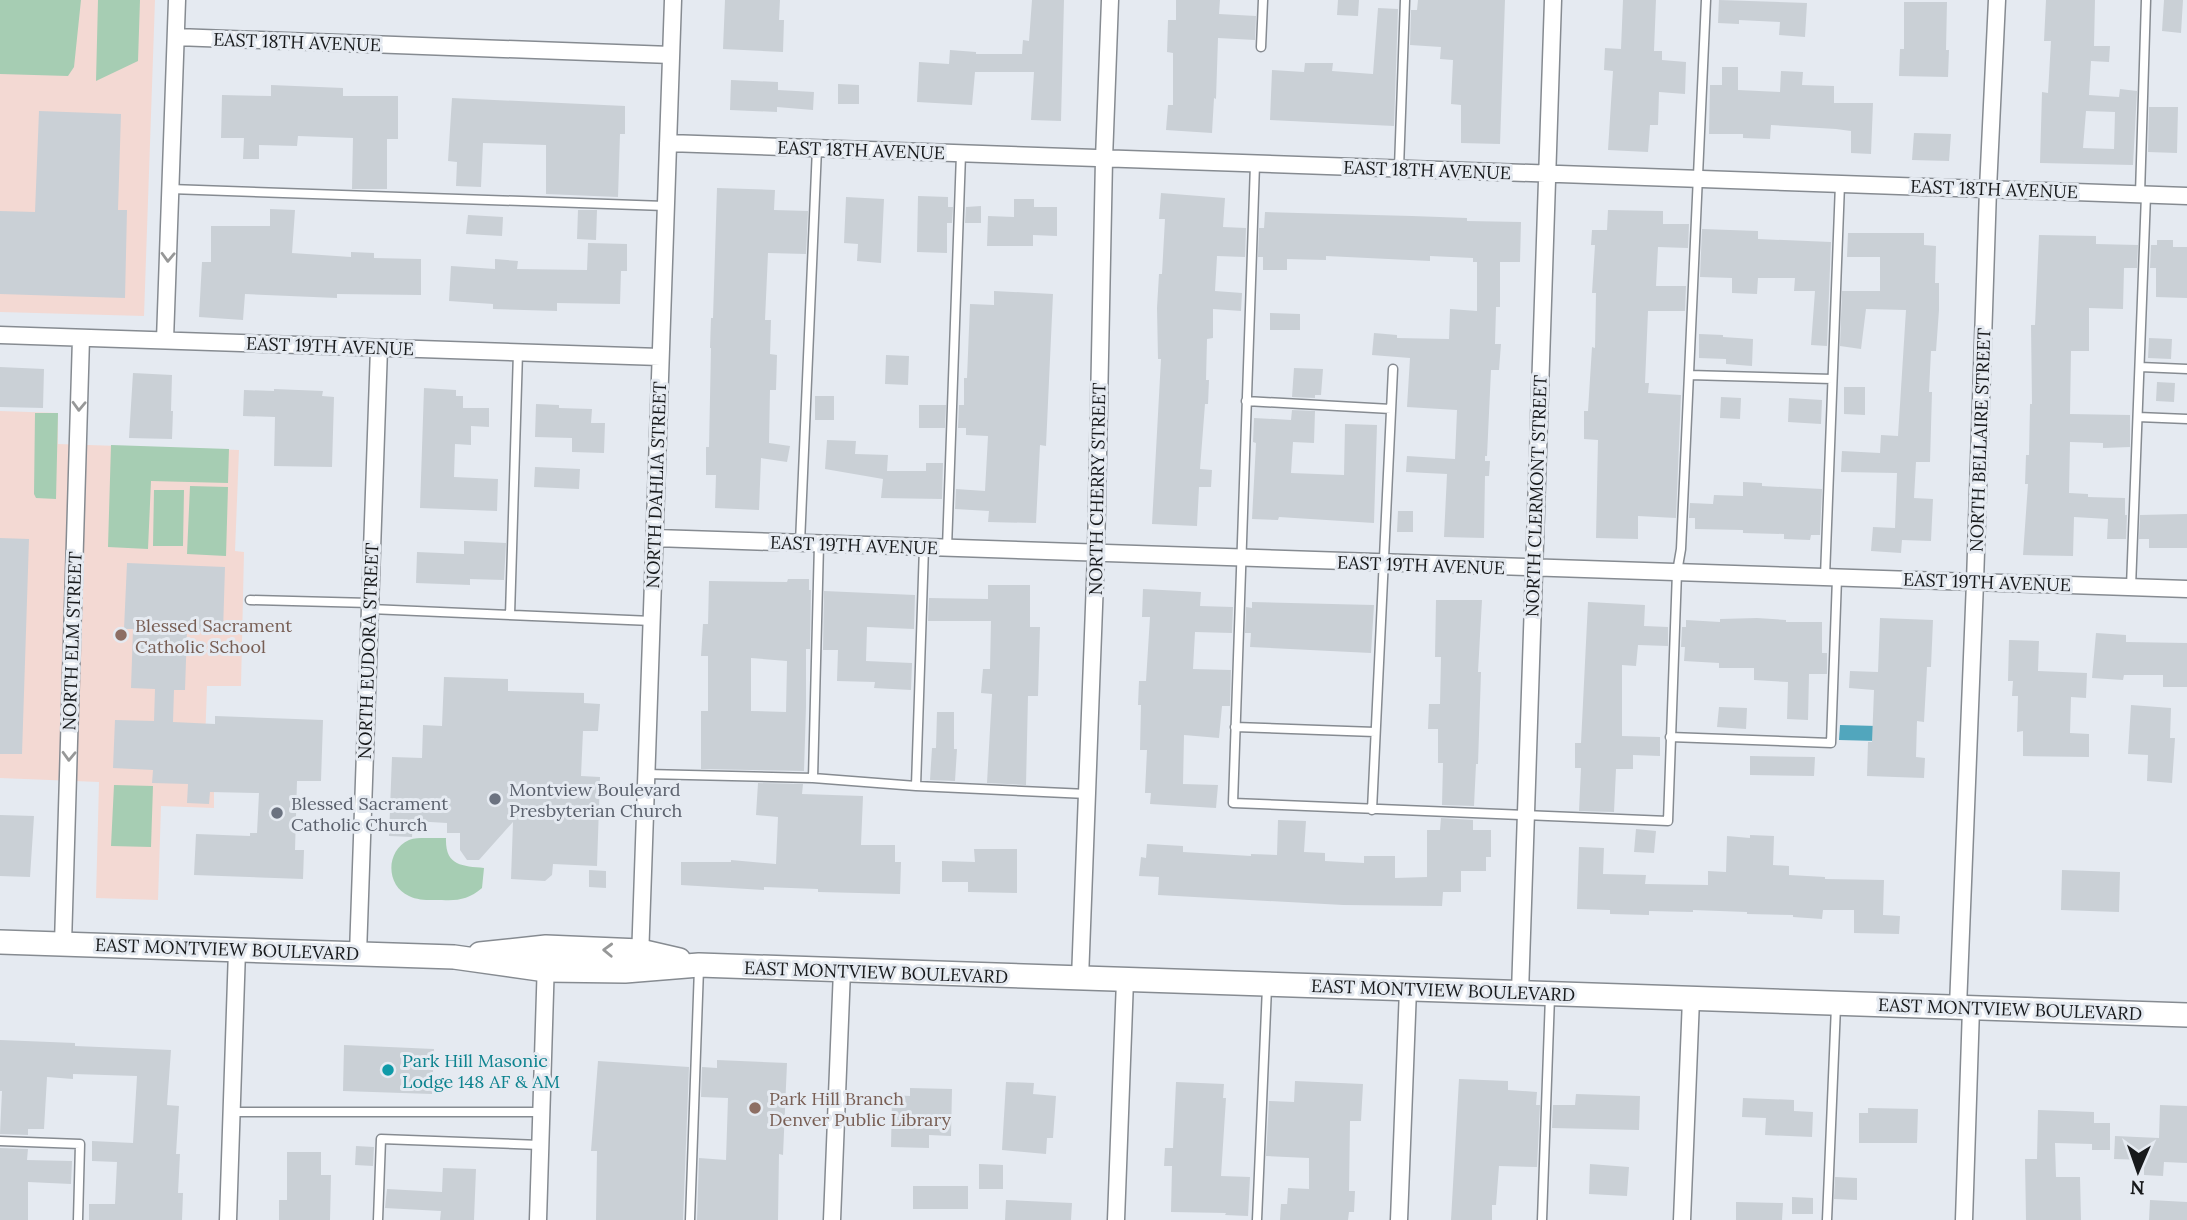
<svg xmlns="http://www.w3.org/2000/svg" width="2187" height="1220" font-family="Lora,serif">
	<style>
		.education { fill: #f3d9d3 }
		.green { fill: #a6cdb3 }
		.water { fill: #51a6bd }
		.building { fill: #cad0d6; fill-rule: evenodd }
		.lines { fill: none; stroke-linecap: round; stroke-linejoin: round }
		.lane-casing { stroke: #868b91; stroke-width: 11 }
		.street-casing { stroke: #868b91; stroke-width: 19 }
		.secondary-casing { stroke: #868b91; stroke-width: 26 }
		.lane { stroke: #fff; stroke-width: 8 }
		.street { stroke: #fff; stroke-width: 16 }
		.secondary { stroke: #fff; stroke-width: 23 }
		.oneway { stroke: #979898 }
		.education-dot { fill: #8d6e63; stroke: #e5eaf1; stroke-width: 2.5 }
		.worship-dot { fill: #6b7280; stroke: #e5eaf1; stroke-width: 2.5 }
		.culture-dot { fill: #0f9aa8; stroke: #e5eaf1; stroke-width: 2.5 }
		.labels { text-anchor: middle; dominant-baseline: central; stroke-width: 6; stroke-linejoin: round; paint-order: stroke }
		.street-label { font-size: 18px; fill: #17191b; stroke: #e5eaf1 }
		.education-label { font-size: 18px; fill: #785e54; stroke: #e5eaf1; text-anchor: start }
		.worship-label { font-size: 18px; fill: #5b616d; stroke: #e5eaf1; text-anchor: start }
		.culture-label { font-size: 18px; fill: #0d838f; stroke: #e5eaf1; text-anchor: start }
	</style>
	<rect width="100%" height="100%" fill="#e5eaf1"/>
	<path class="education" d="M0 0H155L144 316 0 312Z
		M0 411 58 413V444L239 450 235 551 244 552 241 686H207L204 773H214V808L161 806 158 900 96 898 99 782 0 778Z"/>
	<path class="green" d="M0 0H81L74 67 68 76 0 74Z
		M98 0H140L138 61 96 81Z
		M35 413H58L56 499 36 498 34 494Z
		M111 445 229 449 228 483 151 481 148 549 108 547Z
		M190 486 228 487 226 556 187 554Z
		M154 490H184L183 546H153Z
		M114 785 153 786 151 847 111 846Z
		M425 838H446C445 866 462 866 484 868L482 888C469 899 458 901 442 900 431 900 419 901 409 896 386 886 385 851 409 840 414 838 420 838 425 838Z"/>
	<path class="water" d="M1840 725 1877 726V741L1839 740Z"/>
	<path class="building" d="M725 0H780L779 20H784L783 52 723 49Z
		M1032 0H1064L1061 121 1031 120 1034 72H975L972 105 917 102 919 62 949 64 950 50 976 52V54H1022L1023 40 1029 41Z
		M1176 0H1220L1219 14 1256 16 1255 40 1218 38 1216 99 1214 98 1212 133 1166 130 1168 105H1173V53L1167 52 1168 20H1176Z
		M1338 0H1359L1358 16 1337 15Z
		M1418 0H1505L1500 144 1461 143V105L1451 104 1453 60 1440 59 1441 47 1410 45 1411 10H1417Z
		M1623 0H1656L1654 51H1662V60L1686 62 1685 94 1659 92 1658 125H1650L1648 152 1608 150 1613 71 1604 70 1605 48 1621 49Z
		M1719 0 1807 3 1805 37 1779 35 1780 22 1739 20V24L1718 23Z
		M2046 0H2095L2094 46H2110L2109 62 2091 61 2089 95 2119 97 2120 89 2137 91 2133 165 2040 163 2042 92 2048 93 2051 41H2044ZM2086 111 2115 112 2114 149 2083 148Z
		M2164 0H2183L2181 33 2162 31Z
		M1904 2H1947L1946 50H1949L1948 77 1899 76 1900 49H1904Z
		M1378 8 1398 9 1394 126 1270 120 1272 70 1304 72 1305 63H1333L1332 71 1373 74Z
		M1722 67H1738V90L1780 92 1781 71 1803 72 1802 85 1834 86V103H1873L1871 154 1851 153V131L1836 129 1771 125 1770 139 1743 138V134H1709L1710 85H1722Z
		M731 80 778 82V90L814 92 813 110 777 107V112L730 110Z
		M838 84 859 85V104H838Z
		M271 85 343 88V96H398V139H387V189H352L353 138 298 136 297 146 259 145V159H243L244 138H221L222 95 271 96Z
		M452 98 625 106V134H620L618 197 546 194V145L483 143 481 187 456 186 457 162 448 161Z
		M2149 107H2178L2177 153 2148 152Z
		M39 111 121 114 118 210H127L125 298 0 294V211L35 212Z
		M1914 133 1951 134 1949 161 1912 160Z
		M717 188 775 190 774 210 808 211 806 254 768 253 765 320H771L770 354 777 355 776 390H770L769 443 790 446 787 462 761 458 759 510 715 508 716 475H706V447H709L711 348H710L711 318H713Z
		M1161 193 1225 198 1223 227 1246 228 1245 257 1217 256 1215 291 1242 293 1241 311 1213 309V338L1207 339 1206 380H1209L1208 404H1205L1200 469 1212 470 1211 487H1199L1197 526 1152 524 1161 359H1158L1157 308 1159 274H1162L1165 219H1159Z
		M918 196 948 197V207H953L952 223H947V253L917 252Z
		M846 197 884 199 881 263 857 261 858 244 844 243Z
		M1014 199H1034V207H1057V236L1033 235V246H987L988 216 1014 217Z
		M981 206V223H965L966 207Z
		M270 209 295 210 292 253 351 257V252L374 253V258L421 259V295L337 294V298L245 294 243 320 199 317 202 262H211V226H270Z
		M578 210H597L596 240 577 239Z
		M1608 210 1663 211V224H1689L1688 248 1658 247 1656 286H1686L1685 311H1648L1645 383H1649L1648 393 1681 395 1676 518 1638 516V539L1596 538 1598 440 1584 439V411H1588L1592 347 1595 348 1596 293H1592L1595 245H1591L1592 230H1607Z
		M1265 212 1412 216 1467 218V221L1521 222 1520 262H1500V307H1496L1495 344H1501L1499 370H1491L1487 456H1485V461H1490L1489 476H1485L1484 538 1444 537 1447 474 1406 472 1407 456 1455 459 1457 410 1407 407 1410 358 1372 355 1374 333 1397 335V338L1449 339 1450 309 1477 311V262H1473V258L1430 256V261L1326 256V260L1287 259V270H1263V257H1258L1259 228H1264Z
		M468 215 503 217 502 236 466 234Z
		M1702 229 1758 231V239L1831 242 1827 346 1811 345 1815 291H1794L1795 278H1758L1757 294 1732 293V278L1700 277Z
		M1848 233H1924V245L1936 246 1935 283H1939V310L1936 351H1931L1929 392H1932L1930 462H1916L1914 498 1933 499 1931 541 1902 540 1901 553 1871 551 1873 527 1895 528 1897 473 1841 472 1842 451 1880 453 1881 435 1898 436 1906 310 1866 309 1861 349 1840 346 1842 291H1880V257H1847Z
		M2039 235 2096 236V244L2138 245 2137 268H2124L2123 309 2089 308V351H2071L2070 414 2130 415V447L2103 448V443L2070 442 2069 493 2088 494V497L2125 498V515H2127L2126 539H2107L2108 519 2074 517 2073 556 2023 555 2028 484H2025L2026 455H2029L2030 404H2032L2031 325H2035Z
		M2157 240H2173V247H2187V298L2156 297V268H2150L2151 245H2157Z
		M588 243 627 244V271H621L620 304 557 303V311L493 309V304L449 301 451 266 495 269V259L518 261 517 269 587 270Z
		M994 291 1053 294 1046 446 1040 445 1036 523 988 522 989 511 955 509 956 489 985 491 988 436 966 435V428H958L959 405H964V378H967L970 304 994 305Z
		M1270 313 1300 314V330H1270Z
		M1699 334 1723 335V337L1753 339 1752 366 1726 364V359L1699 358Z
		M2149 338 2172 339 2171 359 2148 358Z
		M886 355 909 356 908 385 885 384Z
		M0 367 44 369 43 408 0 407Z
		M1294 368 1323 369 1321 395H1315V398L1292 397Z
		M133 373 172 375 171 411H173L172 439 129 438Z
		M2157 382 2175 383 2174 402 2156 401Z
		M1844 387H1865V415L1844 414Z
		M424 388 456 390V396H463V408H489V427L471 426V445L455 444 454 477 498 479 497 511 420 508Z
		M274 389 323 391 322 396 334 397 332 467 274 466 275 417 243 416 244 390 274 391Z
		M815 396H834V420H815Z
		M1721 397 1741 398 1740 419 1720 418Z
		M1789 398 1822 400 1821 424 1788 422Z
		M536 404 559 405V408L592 409 591 423H605L604 453 572 452V438L535 437Z
		M919 405H946L945 428H919Z
		M1292 410 1315 411 1314 443 1293 442 1291 473 1344 475 1345 424 1377 425 1374 523 1279 517 1278 520 1252 519 1256 443 1253 442 1254 418 1291 420Z
		M827 440 856 441 855 454 888 455 887 471H926V463H943L942 499 881 498 883 479 825 469Z
		M535 467 580 469 579 489 534 487Z
		M1743 482 1762 483V486L1822 489 1820 535H1811L1810 540 1784 539V534L1743 533V530L1695 529V518H1689L1690 503 1713 504 1714 495 1743 496Z
		M1398 511H1413V532H1397Z
		M2187 514V548H2149V539H2139L2140 515Z
		M0 538 29 539 22 754H0Z
		M464 541 506 543 504 580 470 579V585L416 583 417 552 464 554Z
		M127 563 225 567 223 632 187 631 185 690H174L173 722 215 724V716L323 720 321 781H297L295 850H304L303 879 194 875 196 834 250 836V833H257L259 793 210 792 209 804 187 803 188 784 152 783 153 770 113 768 115 720 154 721 155 689 131 688 133 629H124Z
		M788 579H809V590H811L810 649H806V707L804 771 701 769V711H708V656H701L703 624H708L709 581 787 582ZM751 658 787 661 786 712 751 711Z
		M988 585H1030V627H1040L1038 696H1028L1026 785 987 783 992 694 981 693 983 669H990L991 621H928L929 598 988 599Z
		M1143 589 1201 592 1200 606 1233 607 1232 633 1195 632 1193 669 1231 670 1230 706H1222L1219 738 1184 735 1183 784 1218 785 1216 808 1150 804 1151 793H1145L1147 750H1140L1141 705H1138L1139 681H1146L1150 617H1142Z
		M824 591 915 595 914 629 867 627 866 661 912 663 911 690 874 688 875 682 837 681 838 650H823Z
		M1436 600H1482L1478 672H1481L1478 764H1476L1474 806 1442 805 1443 763H1438V729H1428L1429 704H1440L1441 657H1435Z
		M1252 602 1374 605 1371 653 1250 647 1251 633H1245L1246 607 1252 608Z
		M1588 602 1645 605 1644 626 1668 627V646L1638 645 1636 666 1622 665V736L1660 737V756L1633 755V769H1616L1614 812 1579 811 1581 768H1575V743H1581Z
		M1757 618 1786 620V622H1822V653H1827V674H1809L1808 720 1787 719 1788 682 1754 680V668H1719V663L1684 661 1685 647H1681L1682 627H1686V620L1720 622V619Z
		M1880 618 1933 620 1931 667H1927L1924 722 1917 721 1916 757 1925 758 1924 778 1867 776 1868 742H1872L1874 690 1849 688 1850 671 1878 672Z
		M2096 633 2126 635V642L2187 643V687H2163V675H2124L2123 680 2092 678Z
		M2009 640 2039 641 2038 671 2087 673 2086 698 2071 697 2070 733 2089 734V757L2023 756V731L2017 732 2018 696H2012L2013 681H2008Z
		M444 677 508 679V691L584 693V703L600 704 598 731H583L581 776 600 777 597 866 553 864 552 875 545 881 511 879 513 822 479 860H467L460 850V833H447V823L413 821 412 837 389 836 392 757 422 758 423 725 442 726Z
		M2131 705 2171 708 2170 738H2175L2172 783 2147 781 2148 755 2128 754Z
		M1719 707 1747 708 1746 729 1717 727Z
		M937 712H954V749H957L955 781 930 780 932 748H936Z
		M1750 756 1815 757 1814 776 1750 775Z
		M758 783 803 784 802 794 863 796 861 845H895V862H901L900 894 818 892V889L764 887V890L681 885V862H731V860L776 864 778 817 756 815Z
		M0 815 34 816 30 877 0 876Z
		M1441 818 1473 820V830H1491V857H1486V871H1461V892H1443L1442 906 1343 905 1158 895 1159 877 1139 876 1141 857 1146 858 1147 844 1183 846V852L1251 856V854L1277 855 1278 820 1306 821 1304 852 1325 853V861L1364 863V856H1395V878L1427 877V830H1440Z
		M1636 829 1656 831 1654 853 1634 852Z
		M1750 835 1774 836 1773 865 1789 866V875L1825 877V879L1884 880 1883 915 1900 916 1899 934 1854 933V910H1823L1822 919 1793 917V915L1747 914V912L1693 910V912L1649 911V915L1610 914V910L1577 909 1579 847 1604 848 1603 874 1646 875 1645 884 1708 885V871L1726 872 1727 836 1750 838Z
		M974 849H1017V893L968 892V882H942V861L975 862Z
		M589 870 606 871V888L589 887Z
		M2062 870 2120 872 2119 912 2061 910Z
		M0 1040 75 1043V1046L171 1050 167 1105 179 1106 176 1154H180L178 1193H183L182 1220H89V1204H115L117 1162 92 1161V1141L133 1143 137 1076 73 1074V1079L47 1077 44 1129H28V1135L0 1134 2 1091H0Z
		M344 1045 434 1049 432 1094 343 1091Z
		M717 1060 787 1063 783 1155 779 1154 778 1220H697L699 1158 726 1160 728 1098 701 1097 702 1067 717 1068Z
		M598 1061 689 1067 683 1220H596L597 1151H591Z
		M1459 1079 1508 1081V1090L1537 1092 1536 1105H1540L1537 1167 1499 1166 1496 1205H1492V1220H1451Z
		M1295 1081 1363 1084 1361 1121H1350L1349 1191H1355L1354 1212H1349L1348 1220H1280L1281 1204H1287L1288 1188 1309 1189V1158L1266 1156 1269 1101 1294 1102Z
		M1006 1082 1034 1083 1033 1094 1056 1096 1053 1138H1047L1046 1154 1002 1150Z
		M1176 1082 1224 1084 1223 1098H1226L1221 1176 1250 1177 1248 1216 1225 1215 1226 1213 1171 1212 1172 1166H1164L1165 1148H1173Z
		M910 1088 952 1089 951 1136 929 1135V1148L891 1147 892 1095 910 1096Z
		M1576 1094 1640 1096 1639 1130 1552 1128 1553 1105H1575Z
		M1743 1098 1794 1100V1111L1813 1112 1812 1137 1765 1135 1766 1118 1742 1117Z
		M2160 1105 2187 1106V1163L2164 1162 2163 1176 2144 1175V1160L2114 1159 2115 1136 2159 1138Z
		M1868 1108 1918 1109 1917 1143H1859V1113H1868Z
		M2038 1110 2094 1112V1123H2110V1150H2092V1144L2055 1143 2056 1177H2080L2081 1220H2026L2025 1159H2037Z
		M356 1146 374 1147 373 1166 355 1165Z
		M0 1148 28 1149 27 1160 72 1161 71 1184 28 1182V1220H0Z
		M287 1152H321V1175H331L330 1220H279V1200H287Z
		M979 1164 1003 1165V1189H979Z
		M1590 1164 1629 1167 1627 1196 1589 1194Z
		M443 1168 476 1169 474 1220H440L441 1211 385 1208 387 1189 442 1192Z
		M1835 1177 1857 1178V1200L1834 1199Z
		M913 1186H968V1209H913Z
		M1792 1197 1813 1198V1214H1792Z
		M1006 1200 1072 1203 1071 1220H1005Z
		M2150 1200 2187 1202V1220H2149Z
		M1736 1202 1783 1203 1782 1220H1736Z"/>
	<g class="lines">
		<g class="lane-casing">
			<path id="lane" d="M1261 47 1263 0
				M1255 164 1233 803 1668 821 1677 572 1681 549 1706 0
				M1399 168 1405 0
				M170 189 665 206
				M2140 194 2146 0
				M2140 367 2187 369
				M1689 375 1832 379
				M1246 401 1391 409
				M2138 417 2187 419
				M800 543 817 148
				M947 548 961 154
				M1825 577 1840 184
				M2131 587 2146 195
				M250 600 370 603
				M370 609 652 621
				M510 615 518 352
				M1235 727 1375 732
				M1670 737 1831 743 1837 578
				M646 774 813 778 916 786 1087 794
				M813 778 819 544
				M916 786 924 547
				M1372 810 1393 369
				M232 1112H541
				M0 1141 80 1144 78 1220
				M378 1220 381 1139 540 1145
				M690 1220 699 968
				M1257 1220 1267 987
				M1542 1220 1550 996
				M1827 1220 1836 1006"/>
		</g>
		<g class="street-casing">
			<path id="street" d="M176 37 671 55
				M668 143 2187 196
				M0 335 660 357
				M165 340 177 0
				M655 538 2187 589
				M63 944 81 338
				M358 954 379 348
				M640 959 673 0
				M1080 979 1096 554 1104 159 1110 0
				M1520 993 1553 0
				M1958 1007 1975 582 1988 189 1997 0
				M228 1220 237 950
				M538 1220 546 960
				M832 1220 842 970
				M1116 1220 1125 980
				M1399 1220 1408 989
				M1682 1220 1691 999
				M1964 1220 1971 1008"/>
		</g>
		<g class="secondary-casing">
			<path id="secondary" d="M0 942 454 957 546 970 625 971 699 965 2187 1015
				M480 954 546 947 640 951 679 960"/>
		</g>
		<use href="#lane" class="lane"/>
		<use href="#street" class="street"/>
		<use href="#secondary" class="secondary"/>
	</g>
	<defs><path id="oneway-chevron" d="M-2-3.5L2.5 0L-2 3.5" fill="none" stroke-width="1.6" stroke-linecap="round" stroke-linejoin="round" transform="scale(1.75)"/></defs>
	<g class="oneway">
		<use href="#oneway-chevron" transform="translate(168 257) rotate(92)"/>
		<use href="#oneway-chevron" transform="translate(79 406) rotate(92)"/>
		<use href="#oneway-chevron" transform="translate(69 756) rotate(92)"/>
		<use href="#oneway-chevron" transform="translate(608 950) rotate(-178)"/>
	</g>
	<g class="education-dot">
		<circle cx="121" cy="635" r="7"/>
		<circle cx="755" cy="1108" r="7"/>
	</g>
	<g class="worship-dot">
		<circle cx="495" cy="799" r="7"/>
		<circle cx="277" cy="813" r="7"/>
	</g>
	<circle class="culture-dot" cx="388" cy="1070" r="7"/>
	<g class="labels">
		<g class="street-label">
			<text transform="translate(297 42) rotate(2)">EAST 18TH AVENUE</text>
			<text transform="translate(861 150) rotate(2)">EAST 18TH AVENUE</text>
			<text transform="translate(1427 170) rotate(2)">EAST 18TH AVENUE</text>
			<text transform="translate(1994 189) rotate(2)">EAST 18TH AVENUE</text>
			<text transform="translate(330 346) rotate(2)">EAST 19TH AVENUE</text>
			<text transform="translate(1980 440) rotate(-88)">NORTH BELLAIRE STREET</text>
			<text transform="translate(656 485) rotate(-88)">NORTH DAHLIA STREET</text>
			<text transform="translate(1097 489) rotate(-89)">NORTH CHERRY STREET</text>
			<text transform="translate(1536 496) rotate(-88)">NORTH CLERMONT STREET</text>
			<text transform="translate(854 545) rotate(2)">EAST 19TH AVENUE</text>
			<text transform="translate(1421 565) rotate(2)">EAST 19TH AVENUE</text>
			<text transform="translate(1987 582) rotate(2)">EAST 19TH AVENUE</text>
			<text transform="translate(72 641) rotate(-88)">NORTH ELM STREET</text>
			<text transform="translate(368 651) rotate(-88)">NORTH EUDORA STREET</text>
			<text transform="translate(227 949) rotate(2)">EAST MONTVIEW BOULEVARD</text>
			<text transform="translate(876 972) rotate(2)">EAST MONTVIEW BOULEVARD</text>
			<text transform="translate(1443 990) rotate(2)">EAST MONTVIEW BOULEVARD</text>
			<text transform="translate(2010 1009) rotate(2)">EAST MONTVIEW BOULEVARD</text>
		</g>
		<g class="education-label">
			<text x="135" y="625">Blessed Sacrament<tspan x="135" dy="21">Catholic School</tspan></text>
			<text x="769" y="1098">Park Hill Branch<tspan x="769" dy="21">Denver Public Library</tspan></text>
		</g>
		<g class="worship-label">
			<text x="509" y="789">Montview Boulevard<tspan x="509" dy="21">Presbyterian Church</tspan></text>
			<text x="291" y="803">Blessed Sacrament<tspan x="291" dy="21">Catholic Church</tspan></text>
		</g>
		<g class="culture-label">
			<text x="402" y="1060">Park Hill Masonic<tspan x="402" dy="21">Lodge 148 AF &amp; AM</tspan></text>
		</g>
	</g>
	<g transform="translate(2138 1171) rotate(182)" stroke="#e5eaf1" stroke-width="5" paint-order="stroke">
	<path d="M0-5L12 26L0 18L-12 26Z" fill="#17191b"/>
	<text y="-10" font-size="19" font-weight="bold" text-anchor="middle" fill="#17191b">N</text>
	</g>
</svg>
